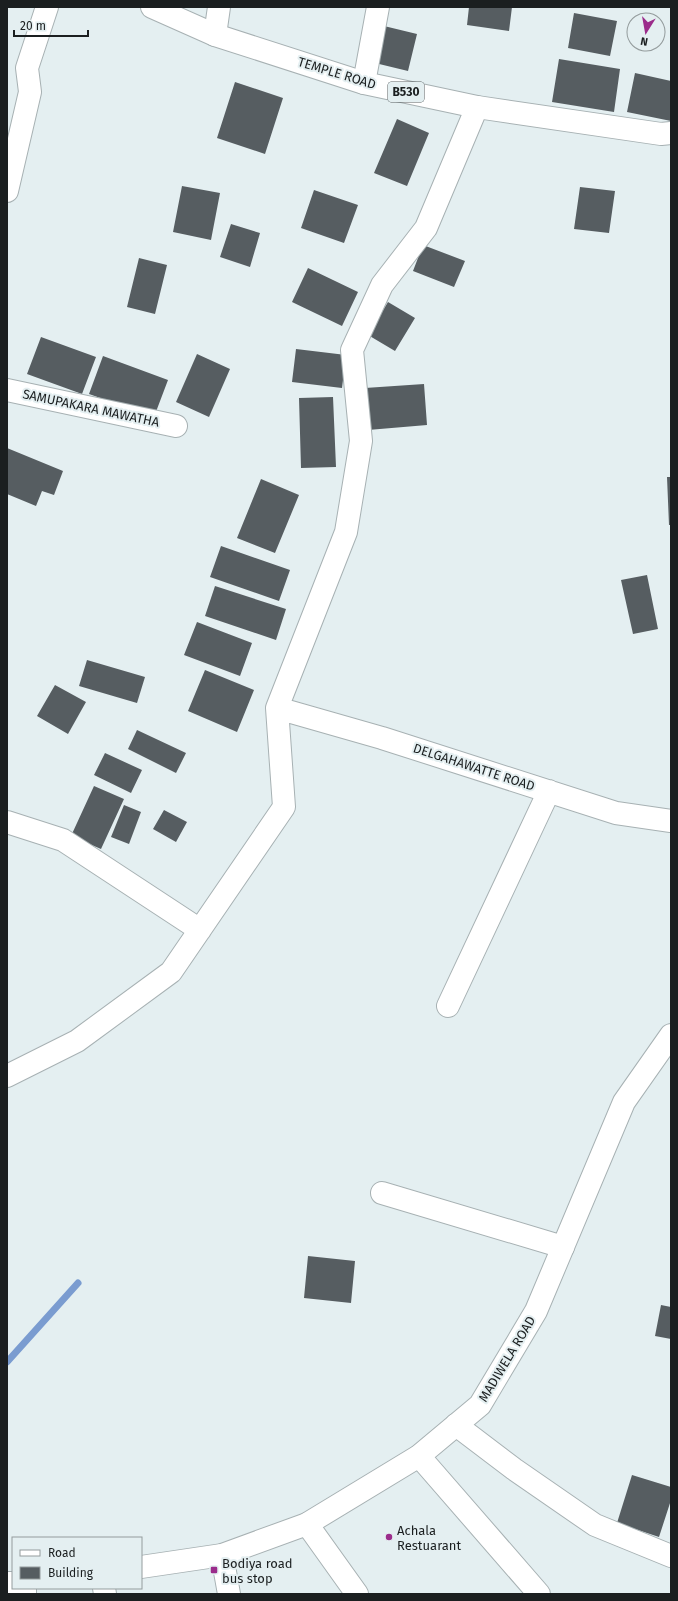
<svg xmlns="http://www.w3.org/2000/svg" width="678" height="1601" font-family="'Fira Sans',sans-serif">
	<style>
		.lines { fill: none; stroke-linecap: round; stroke-linejoin: round }
		.stream { stroke: #7a9cd0; stroke-width: 7 }
		.building { fill: #565d61 }
		.street-casing { stroke: #a7b1b3; stroke-width: 24 }
		.secondary-casing { stroke: #a7b1b3; stroke-width: 24 }
		.primary-casing { stroke: #a7b1b3; stroke-width: 24 }
		.street { stroke: #fff; stroke-width: 22 }
		.secondary { stroke: #fff; stroke-width: 22 }
		.primary { stroke: #fff; stroke-width: 22 }
		.poi-dot { fill: #9b2c8b; stroke: #e4eff1; stroke-width: 1.5 }
		.labels { text-anchor: middle; dominant-baseline: central; stroke-width: 4; stroke-linejoin: round; paint-order: stroke }
		.shield { fill: #e4eff1; stroke: #575d5f; stroke-width: 1 }
		.shield-label { font-size: 12px; font-weight: bold; fill: #1b1f20 }
		.street-label { font-size: 13px; fill: #1b1f20; stroke: #e4eff1 }
		.poi-label { font-size: 13px; fill: #1b1f20; stroke: #e4eff1; text-anchor: start }
	</style>
	<rect width="100%" height="100%" fill="#e4eff1"/>
	<g class="lines">
		<path class="stream" d="M7 1362 78 1283"/>
	</g>
	<path class="building" d="M469 7H512L509 31 467 25Z
		M574 13 617 21 610 56 568 48Z
		M384 26 417 34 408 71 375 63Z
		M559 59 620 69 614 112 552 102Z
		M635 73 671 81V121L627 112Z
		M235 82 283 98 265 154 217 138Z
		M397 119 429 133 407 186 374 173Z
		M182 186 220 193 211 240 173 232Z
		M580 187 615 191 609 233 574 229Z
		M314 190 358 205 344 243 301 228Z
		M231 224 260 233 250 267 220 257Z
		M423 245 465 261 454 287 413 271Z
		M139 258 167 265 155 314 127 307Z
		M308 268 358 292 342 326 292 302Z
		M388 302 415 318 395 351 368 335Z
		M41 337 96 357 82 394 27 374Z
		M296 349 346 355 342 388 292 382Z
		M197 354 230 369 209 417 176 402Z
		M103 356 168 380 154 417 89 394Z
		M424 384 427 425 368 430 365 388Z
		M333 397 336 467 301 468 299 398Z
		M7 448 63 471 54 495 42 491 36 506 7 494Z
		M667 477H671V525H669Z
		M261 479 299 495 275 553 237 538Z
		M221 546 290 570 279 601 210 577Z
		M647 575 658 629 633 634 621 580Z
		M215 586 286 609 276 640 205 616Z
		M197 622 252 643 240 676 184 655Z
		M87 660 145 677 137 703 79 686Z
		M205 670 254 690 237 732 188 711Z
		M55 685 86 702 68 734 37 716Z
		M137 730 186 753 176 773 128 749Z
		M105 753 142 770 131 793 94 775Z
		M94 786 124 799 101 849 71 836Z
		M124 805 141 812 129 844 111 837Z
		M164 810 187 822 176 842 153 829Z
		M308 1256 355 1261 351 1303 304 1298Z
		M661 1305 671 1307V1339L655 1336Z
		M632 1475 671 1487V1500L659 1537 617 1523Z"/>
	<g class="lines">
		<g class="street-casing">
			<path id="street" d="M215 35 219 7
				M364 83 378 7
				M7 191 30 92 27 68 47 7
				M7 390 176 426
				M277 708 382 738 616 813 671 821
				M7 822 63 840 200 930
				M448 1006 549 791
				M7 1076 77 1041 171 972 284 807 277 708 346 532 361 441 352 350 382 285 426 228 477 107
				M382 1193 563 1247
				M456 1425 514 1469 595 1525 671 1556
				M419 1456 539 1594
				M307 1524 357 1594
				M222 1555 229 1594
				M25 1588V1594
				M104 1588 105 1594"/>
		</g>
		<g class="secondary-casing">
			<path id="secondary" d="M141 1567 222 1555 307 1524 419 1456 480 1405 536 1311 624 1102 671 1035
				M7 1583H13"/>
		</g>
		<g class="primary-casing">
			<path id="primary" d="M152 7 215 35 364 83 477 107 661 134 671 133"/>
		</g>
		<use href="#street" class="street"/>
		<use href="#secondary" class="secondary"/>
		<use href="#primary" class="primary"/>
	</g>
	<g class="poi-dot">
		<circle cx="389" cy="1537" r="4"/>
		<rect x="210" y="1566" width="8" height="8" rx="2"/>
	</g>
	<g class="labels">
		<rect class="shield" x="388" y="82" width="36" height="20" rx="3"/>
		<g class="shield-label">
			<text x="406" y="92">B530</text>
		</g>
		<g class="street-label">
			<text transform="translate(337 73) rotate(17)">TEMPLE ROAD</text>
			<text transform="translate(91 408) rotate(12)">SAMUPAKARA MAWATHA</text>
			<text transform="translate(474 767) rotate(18)">DELGAHAWATTE ROAD</text>
			<text transform="translate(507 1359) rotate(-59)">MADIWELA ROAD</text>
		</g>
		<g class="poi-label">
			<text x="397" y="1530">Achala<tspan x="397" dy="15">Restuarant</tspan></text>
			<text x="222" y="1563">Bodiya road<tspan x="222" dy="15">bus stop</tspan></text>
		</g>
	</g>
	<rect width="678" height="1601" fill="none" stroke="#1b1f20" stroke-width="16"/>
	<rect x="12" y="1537" width="130" height="52" fill="#e4eff1" stroke="#949c9d"/>
	<rect x="20" y="1550" width="20" height="6" fill="#ffffff" stroke="#949c9d"/>
	<text x="48" y="1557" font-size="12" fill="#1b1f20">Road</text>
	<rect x="20" y="1567" width="20" height="12" fill="#565d61" stroke="#949c9d"/>
	<text x="48" y="1577" font-size="12" fill="#1b1f20">Building</text>
	<g transform="translate(646 32) rotate(191)"><circle r="19" fill="#e4eff1" stroke="#949c9d"/>
	<path d="M0-3L7 15L0 10L-7 15Z" fill="#9b2c8b"/>
	<text y="-6" font-size="11" font-weight="bold" text-anchor="middle" fill="#1b1f20">N</text>
	</g>
	<path d="M14 30v6h74v-6" fill="none" stroke="#1b1f20" stroke-width="2"/>
	<text x="20" y="30" font-size="12" fill="#1b1f20" stroke="#e4eff1" stroke-width="3" paint-order="stroke">20 m</text>
</svg>
